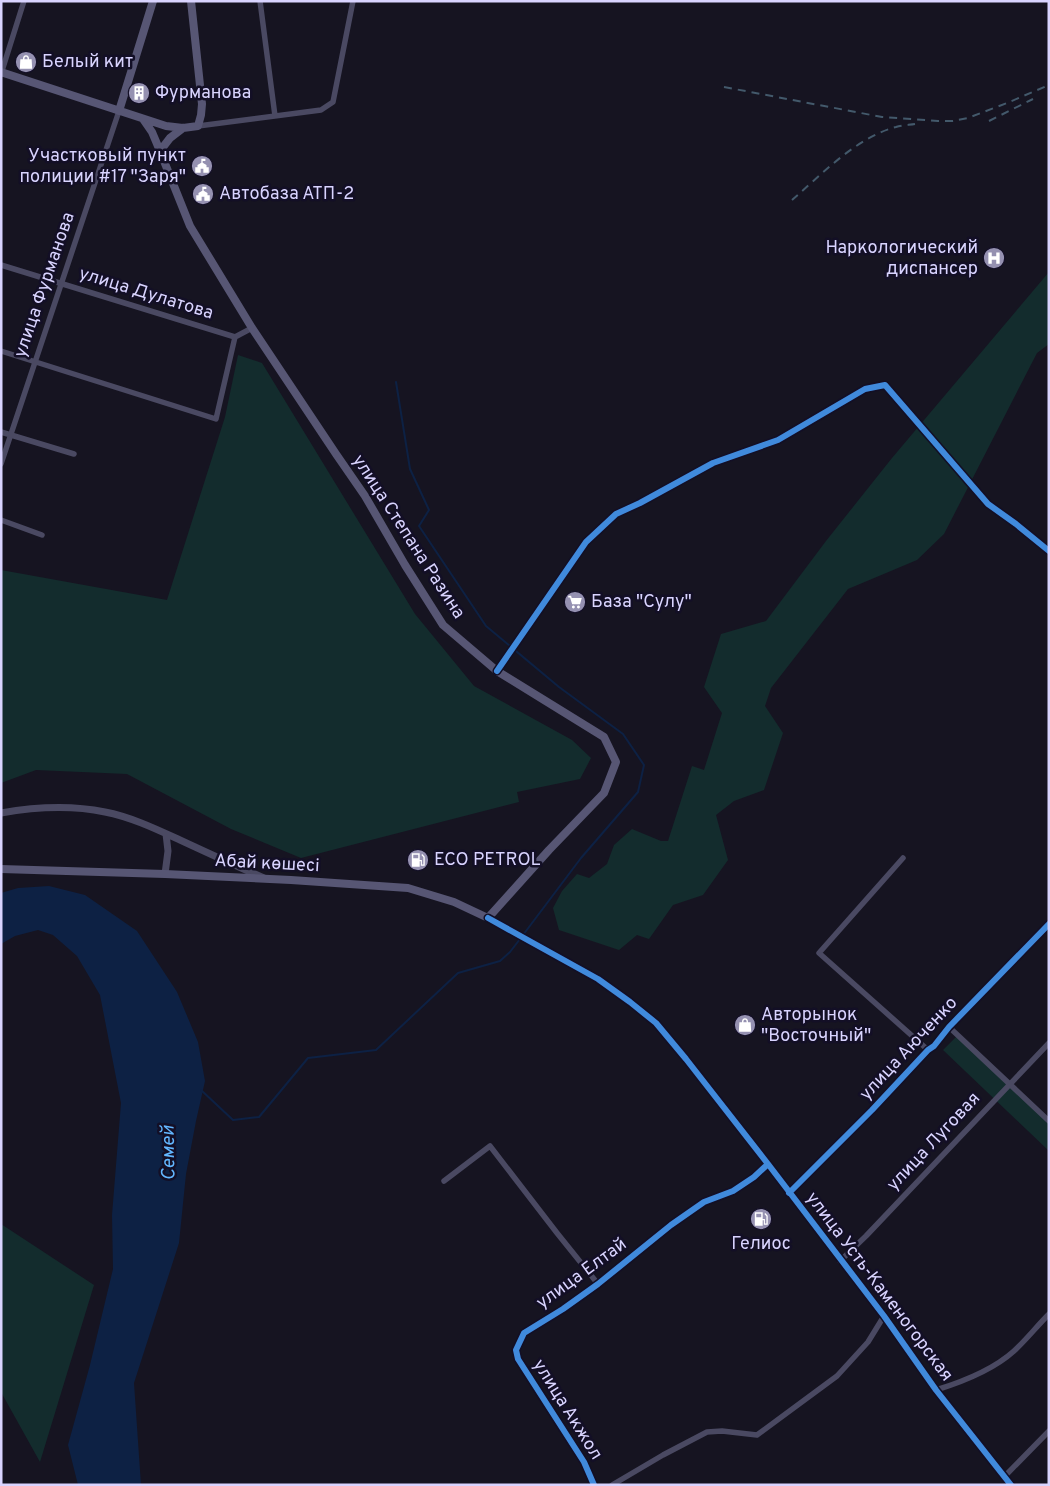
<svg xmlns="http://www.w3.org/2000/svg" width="1050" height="1486" font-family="Overpass,sans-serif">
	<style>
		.green { fill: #132c2d }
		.water { fill: #0d2144 }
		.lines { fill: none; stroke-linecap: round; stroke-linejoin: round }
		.stream { stroke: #0d2144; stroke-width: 2 }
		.minor { stroke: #4a4962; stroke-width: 5.5 }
		.tertiary { stroke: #4a4962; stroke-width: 7 }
		.secondary { stroke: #575674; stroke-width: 8 }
		.rail { stroke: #43596b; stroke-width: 2; stroke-dasharray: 8 6; stroke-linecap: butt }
		.cycleway-casing { stroke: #130f26; stroke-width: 9 }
		.cycleway { stroke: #408adc; stroke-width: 6 }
		.labels { text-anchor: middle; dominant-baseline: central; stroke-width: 5; stroke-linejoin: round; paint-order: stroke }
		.poi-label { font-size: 18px; fill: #d9d4ff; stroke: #130f26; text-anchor: start }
		.street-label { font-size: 18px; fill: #d9d4ff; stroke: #130f26 }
		.water-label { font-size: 19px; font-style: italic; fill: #62b6ff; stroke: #130f26 }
	</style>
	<rect width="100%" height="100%" fill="#161421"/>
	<path class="green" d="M1049 272V344L1037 353 944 534 917 560 848 589 771 688 765 706 783 733 764 790 734 801 716 815 728 860 703 895 673 905 649 939 637 935 619 950 559 930 553 908 562 891 577 874 589 878 607 864 614 845 632 829 661 841H668L692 766 704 770 722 713 704 687 721 634 766 621 826 541 892 458Z
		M238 355 262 363 415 614 474 686 572 740 591 758 580 779 517 792 519 802 301 858 231 829 127 774 36 770 1 783V570L167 600 225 417Z
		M958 1035 1049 1122V1151L943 1050Z
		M1 1224 94 1285 40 1462 1 1392Z"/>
	<path class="water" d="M49 886 85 895 137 931 177 992 198 1042 205 1081 196 1121 186 1174 179 1243 134 1383 141 1485H78L68 1445 90 1365 113 1269 112 1215 121 1103 100 995 77 956 53 935 38 930 15 936 1 944V893L18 888Z"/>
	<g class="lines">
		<path class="stream" d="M396 382 410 469 429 510 419 526 486 626 559 687 623 734 644 765 638 792 581 858 523 935
			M201 1090 233 1120 259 1117 308 1058 376 1050 458 973 500 961 510 952 520 939"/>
		<path class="minor" d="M260 1 275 116
			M1 74 24 1
			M198 126 321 110 333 102 353 1
			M1 265 235 337 252 328
			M1 351 216 419 235 337
			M1 432 74 454
			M1 464 119 111
			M1 520 42 535
			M497 671 586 542 616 514 640 503 713 463 778 440 865 389 885 385 988 504 1016 524 1049 551
			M903 858 819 953 928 1050
			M949 1027 1049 1121
			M444 1181 490 1146 557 1233 598 1284
			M789 1193 872 1110 928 1050 934 1046 949 1027 1049 924
			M840 1261 866 1236 1049 1043
			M936 1390C962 1382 993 1370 1014 1351 1026 1340 1037 1326 1049 1314
			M1004 1477 1049 1431
			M594 1485 584 1462 518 1359 516 1350 524 1333 563 1309 598 1284 671 1225 704 1202 733 1191 754 1177 768 1164
			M612 1485 663 1455 707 1432 722 1431 757 1435 837 1376 868 1342 884 1316"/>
		<path class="tertiary" d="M1 813C35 807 71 805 105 812 131 817 156 829 180 840 208 853 236 866 264 878
			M165 874 168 851 166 834
			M488 918 598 979 630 1002 656 1023 686 1059 768 1164 884 1316 936 1390 1011 1485"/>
		<path class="secondary" d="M1 72 166 126 183 128 198 126 201 115 202 104 191 1
			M119 111 153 1
			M160 151 170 138 183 128
			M1 869 165 874 291 880 408 888 454 902 488 918 549 850 604 793 616 762 604 737 497 671 443 625 405 565 365 496 336 454 252 328 190 226 160 151 152 132 143 119"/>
		<path class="rail" d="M724 87 882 117 938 121H953L968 118 1007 103 1049 85
			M989 121 1033 99
			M792 200C822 174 857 137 896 127 902 125 909 125 915 124"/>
		<g class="cycleway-casing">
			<path id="cycleway" d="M497 671 586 542 616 514 640 503 713 463 778 440 865 389 885 385 988 504 1016 524 1049 551
				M488 918 598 979 630 1002 656 1023 686 1059 768 1164 884 1316 936 1390 1011 1485
				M789 1193 872 1110 928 1050 934 1046 949 1027 1049 924
				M594 1485 584 1462 518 1359 516 1350 524 1333 563 1309 598 1284 671 1225 704 1202 733 1191 754 1177 768 1164"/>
		</g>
		<use href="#cycleway" class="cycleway"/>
	</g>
	<defs>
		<g id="shop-disc" transform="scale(1.125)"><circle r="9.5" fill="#9591b1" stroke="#130f26"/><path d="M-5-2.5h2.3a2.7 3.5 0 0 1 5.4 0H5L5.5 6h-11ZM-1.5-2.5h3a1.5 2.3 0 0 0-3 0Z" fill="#fff"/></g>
		<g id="building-disc" transform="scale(1.125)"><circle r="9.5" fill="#9591b1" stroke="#130f26"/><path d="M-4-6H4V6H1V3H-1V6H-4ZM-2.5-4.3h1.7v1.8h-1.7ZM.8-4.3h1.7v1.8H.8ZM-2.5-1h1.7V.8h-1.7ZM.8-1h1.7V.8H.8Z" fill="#fff"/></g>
		<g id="civic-disc" transform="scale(1.125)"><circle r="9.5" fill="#9591b1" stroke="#130f26"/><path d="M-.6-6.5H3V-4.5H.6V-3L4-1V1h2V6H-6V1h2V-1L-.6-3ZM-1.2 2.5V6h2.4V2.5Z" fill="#fff"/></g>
		<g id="hospital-disc" transform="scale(1.125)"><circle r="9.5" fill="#9591b1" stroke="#130f26"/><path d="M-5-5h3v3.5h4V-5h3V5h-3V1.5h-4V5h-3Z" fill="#fff"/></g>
		<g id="supermarket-disc" transform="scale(1.125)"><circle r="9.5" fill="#9591b1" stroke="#130f26"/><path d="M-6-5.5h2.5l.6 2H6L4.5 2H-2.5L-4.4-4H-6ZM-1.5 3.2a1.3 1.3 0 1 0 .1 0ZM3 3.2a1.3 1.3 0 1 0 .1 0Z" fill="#fff"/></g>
		<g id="fuel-disc" transform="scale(1.125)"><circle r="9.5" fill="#9591b1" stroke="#130f26"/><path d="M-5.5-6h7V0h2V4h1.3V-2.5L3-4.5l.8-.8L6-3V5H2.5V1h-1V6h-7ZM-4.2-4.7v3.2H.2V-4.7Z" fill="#fff"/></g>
	</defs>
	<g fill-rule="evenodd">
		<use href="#shop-disc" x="26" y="62"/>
		<use href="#building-disc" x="139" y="93"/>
		<use href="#civic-disc" x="202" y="166"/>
		<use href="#civic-disc" x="203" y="194"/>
		<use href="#hospital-disc" x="994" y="258"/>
		<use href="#supermarket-disc" x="575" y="602"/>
		<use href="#fuel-disc" x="418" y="860"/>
		<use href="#shop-disc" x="745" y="1025"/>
		<use href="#fuel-disc" x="761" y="1219"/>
	</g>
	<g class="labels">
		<g class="poi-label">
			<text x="42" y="62">Белый кит</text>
			<text x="155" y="93">Фурманова</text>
			<text x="186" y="156" text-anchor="end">Участковый пункт<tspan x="186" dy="21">полиции #17 "Заря"</tspan></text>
			<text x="219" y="194">Автобаза АТП-2</text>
			<text x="978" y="248" text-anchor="end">Наркологический<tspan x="978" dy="21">диспансер</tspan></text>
			<text x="591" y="602">База "Сулу"</text>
			<text x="434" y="860">ECO PETROL</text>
			<text x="761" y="1015">Авторынок<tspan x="761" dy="21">"Восточный"</tspan></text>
			<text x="761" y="1244" text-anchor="middle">Гелиос</text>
		</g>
		<g class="street-label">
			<text transform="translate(45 285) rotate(-71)">улица Фурманова</text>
			<text transform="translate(146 294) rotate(17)">улица Дулатова</text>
			<text transform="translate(408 537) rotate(57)">улица Степана Разина</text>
			<text transform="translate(267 864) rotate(3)">Абай көшесі</text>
			<text transform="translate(909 1049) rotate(-47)">улица Аюченко</text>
			<text transform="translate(934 1142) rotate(-47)">улица Луговая</text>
			<text transform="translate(582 1274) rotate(-36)">улица Елтай</text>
			<text transform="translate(879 1287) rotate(53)">улица Усть-Каменогорская</text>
			<text transform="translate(567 1410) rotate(58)">улица Акжол</text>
		</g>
		<g class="water-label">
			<text transform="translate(169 1153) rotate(-91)">Семей</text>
		</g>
	</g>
	<rect width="1050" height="1486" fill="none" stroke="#d9d4ff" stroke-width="5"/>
</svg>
